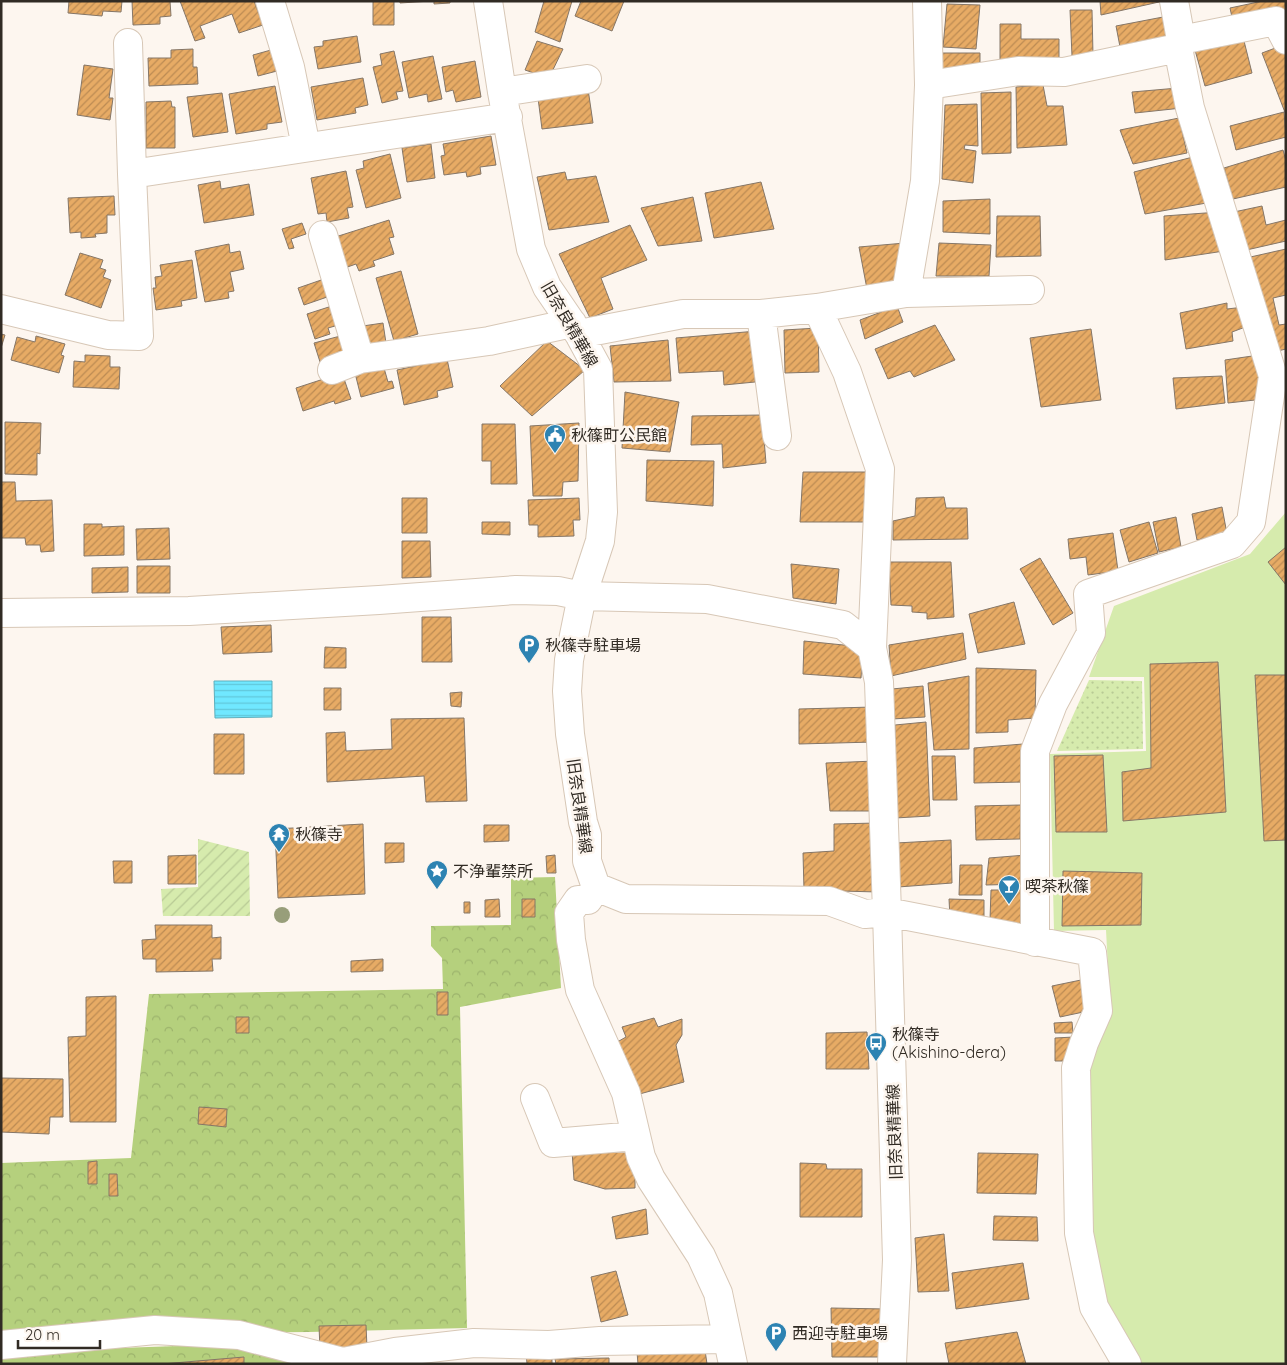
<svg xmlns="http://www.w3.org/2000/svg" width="1287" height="1365" font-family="Quicksand,'Noto Sans JP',sans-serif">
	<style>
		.grass { fill: #d6ebad }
		.forest { fill: url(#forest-crowns) }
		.park { fill: url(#park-dots) }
		.garden { fill: url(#garden-furrows) }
		.water { fill: url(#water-rules); stroke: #5dafbd }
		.building { fill: url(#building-hatch); stroke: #857667 }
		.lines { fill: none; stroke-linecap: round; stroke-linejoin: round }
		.minor-casing { stroke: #d7c7b6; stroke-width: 30 }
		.minor { stroke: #fff; stroke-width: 28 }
		.tree { fill: #989e7a }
		.labels { text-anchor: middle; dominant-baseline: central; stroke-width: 5; stroke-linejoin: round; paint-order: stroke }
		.street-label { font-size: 16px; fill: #312b24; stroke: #fdf6ef }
		.poi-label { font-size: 16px; fill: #312b24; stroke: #fdf6ef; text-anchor: start }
	</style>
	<defs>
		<pattern id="forest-crowns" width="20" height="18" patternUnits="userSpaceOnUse" patternTransform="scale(1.25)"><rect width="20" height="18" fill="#b5d07d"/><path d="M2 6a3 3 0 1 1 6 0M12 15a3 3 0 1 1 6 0" fill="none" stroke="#9cb36c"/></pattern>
		<pattern id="park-dots" width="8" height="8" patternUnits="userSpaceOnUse" patternTransform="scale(1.25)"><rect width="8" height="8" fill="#d6ebad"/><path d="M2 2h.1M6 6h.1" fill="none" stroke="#b8ca95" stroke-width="1.8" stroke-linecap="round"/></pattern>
		<pattern id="garden-furrows" width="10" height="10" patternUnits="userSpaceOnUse" patternTransform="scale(1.25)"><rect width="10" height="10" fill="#d6ebad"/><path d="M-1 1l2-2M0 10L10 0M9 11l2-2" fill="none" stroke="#b8ca95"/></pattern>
		<pattern id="water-rules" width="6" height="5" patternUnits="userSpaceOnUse" patternTransform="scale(1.25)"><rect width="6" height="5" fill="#70e8ff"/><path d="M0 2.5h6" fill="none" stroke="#61c7da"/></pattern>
		<pattern id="building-hatch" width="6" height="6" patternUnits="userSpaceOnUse" patternTransform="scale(1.25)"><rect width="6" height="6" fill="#e7ab65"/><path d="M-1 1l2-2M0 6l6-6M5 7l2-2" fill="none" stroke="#bc8b53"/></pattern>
	</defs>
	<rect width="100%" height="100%" fill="#fdf6ef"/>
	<path class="grass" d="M1286 512V1364H1140L1106 1305 1085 1229 1087 1057 1110 1005 1106 930 1054 931 1050 754 1146 751 1144 677H1089L1114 606 1250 554Z"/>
	<path class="forest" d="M555 877 561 988 460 1007 467 1328 309 1332 1 1335V1163L131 1158 149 994 443 989 442 958 431 946V926L511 925V878Z
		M237 1344 330 1364H1V1352Z"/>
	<path class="park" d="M1089 680 1142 681 1143 749 1057 751Z"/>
	<path class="garden" d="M198 839 249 852 250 916H163L161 889 198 887Z"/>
	<path class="water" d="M214 681H272V717L215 718Z"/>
	<path class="building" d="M69 1H122L121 12 103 11 102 16 68 13Z
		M132 1H170L171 16 160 17V24L133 25Z
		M180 1H254L263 25 239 33 232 14 200 26 205 38 195 41Z
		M373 1H394V25H373Z
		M400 1H431L400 3Z
		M434 1H450V3L434 4Z
		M544 1H572L560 42 535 32Z
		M581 1H624L612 31 575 16Z
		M1100 1H1158L1159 2 1101 15Z
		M1263 1H1286V11L1233 22 1230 8Z
		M947 4 980 5 976 49 943 47Z
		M1070 10H1092L1093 55 1072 56Z
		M1163 17 1168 43 1121 52 1116 26Z
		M1000 24H1021V39H1059V64H1000Z
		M357 36 361 62 318 69 314 47 323 46V41Z
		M1243 37 1252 73 1205 86 1195 50Z
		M537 41 563 49 549 78 525 70Z
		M1286 44V115L1262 53Z
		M193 49V67H197L198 84 149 86 148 58H171V50Z
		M271 50 277 71 258 76 253 55Z
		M394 51 403 91 396 92 398 99 382 103 373 67 382 65 380 54Z
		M942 53H980V74L941 76Z
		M433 56 442 99 428 102 427 94 409 98 402 62Z
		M475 61 481 97 456 102 453 90 446 92 442 67Z
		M84 65 113 69 109 98H113L110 120 77 115Z
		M363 78 368 105 355 108 356 113 317 120 311 87Z
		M1043 85 1047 106H1063L1067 145 1017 148 1016 87Z
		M275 86 282 122 267 124V129L236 134 229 94Z
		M1178 88 1182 108 1135 113 1132 92Z
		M588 89 593 123 542 129 538 98Z
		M1011 92V153L982 154 981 93Z
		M222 93 228 132 193 137 187 97Z
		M171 101 172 107H175V148H146V102Z
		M977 104 978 146 965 145 964 149 976 151 973 183 942 179 945 105Z
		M1284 112 1286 137 1236 150 1230 126Z
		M1179 118 1187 153 1133 164 1120 130Z
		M491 136 496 165 480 167 481 174 467 177 466 172 444 175 441 156 445 155 443 144Z
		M431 144 435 178 407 182 402 148Z
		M1283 150 1286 161V187L1233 199 1224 168Z
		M390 154 401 198 366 208 356 170 364 168 363 161Z
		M1197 156 1212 202 1145 214 1134 172Z
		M346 171 353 207 347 208 349 218 327 222 326 213 318 214 311 178Z
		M565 172 567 180 596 176 609 222 549 230 537 177Z
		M220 181 221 189 249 184 254 215 204 223 198 185Z
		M761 182 774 229 714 238 705 193Z
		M114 196 115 215H107V233L95 234 96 237 81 238V232L70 233 68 198Z
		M693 197 702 241 658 246 641 208Z
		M990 199V234L943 232V201Z
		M1262 206 1266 225 1286 220V241L1242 251 1234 212Z
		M1219 212 1224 251 1165 260 1164 216Z
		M997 216H1040L1041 256 996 257Z
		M389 220 394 237 389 238 394 254 373 261 375 266 359 271 356 264 339 270 329 239Z
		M302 223 306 234 291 239 294 248 289 249 282 229Z
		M630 225 647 260 601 278 613 309 590 318 559 254Z
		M905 243 894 288 867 289 859 247Z
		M939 243 991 245 989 276H936Z
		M229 244 230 253 240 251 244 269 230 272 234 291 228 292 229 298 205 302 195 251Z
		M1286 249V295L1273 298 1279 325 1286 324V349L1273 352 1246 258Z
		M80 253 103 260 100 268 106 270 103 277 111 280 101 308 65 295Z
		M192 260 197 298 181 301 182 306 156 310 153 288H156L155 277 162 276 160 265Z
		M401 271 418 334 394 341 376 278Z
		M327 278 333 295 304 305 298 288Z
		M1227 303V309L1244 307 1248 326 1232 332 1233 341 1186 349 1180 313Z
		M335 305 342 324 328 328 330 334 315 339 307 314Z
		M897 306 903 322 865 339 860 320Z
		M383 323 386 343 359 348 356 327Z
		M935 325 955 360 914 377 910 371 888 379 875 349Z
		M818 328 819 372 785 373 784 330Z
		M1091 329 1101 400 1041 407 1030 338Z
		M757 331 755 382 724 385 723 371 679 373 676 338Z
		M1 334 5 335 1 348Z
		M344 335 349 353 321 365 314 343Z
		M36 336 65 344 61 355 64 356 59 373 11 360 17 337 35 342Z
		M668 340 671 381 614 382 610 346Z
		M547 341 585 370 532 416 500 386Z
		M85 355 110 356V367H120L119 389 73 387 74 361 85 362Z
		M1259 355 1264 399 1228 403 1225 360Z
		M447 359 453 387 437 391 438 397 404 405 397 370Z
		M382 361 388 382 392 381 394 388 361 397 354 369Z
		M342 373 351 399 335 404 334 401 303 411 296 388Z
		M1222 376 1225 403 1176 409 1173 378Z
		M625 392 679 402 670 452 622 448Z
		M762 415 766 463 723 468 722 444 691 445 692 416Z
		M5 422 41 423 40 454 37 453V475L5 474Z
		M579 423 578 481 563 482 562 496H533L530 426Z
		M482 424H515L517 484H491V461H482Z
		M647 460 714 461 713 506 646 501Z
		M803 472H870L869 522H800Z
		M1 482H15L16 501 52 500 54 551 41 552 40 545H26L25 538H1Z
		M944 497 946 508H967L968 539 893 540V521L915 516 916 498Z
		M402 498H427V533H402Z
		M579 498 580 520H573L574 536 538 537V525H529L528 500Z
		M1222 507 1227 534 1197 540 1192 514Z
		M1176 517 1181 547 1159 552 1153 522Z
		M482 522H510V535L482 534Z
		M1149 522 1158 553 1129 562 1120 530Z
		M84 524H102V527L124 526V555L84 556Z
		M169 528 170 559 137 560 136 529Z
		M1113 533 1118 571 1088 575 1086 557 1070 559 1068 539Z
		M402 541H430L431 577 402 578Z
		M1286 547V585L1268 562Z
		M1040 558 1073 613 1053 625 1020 569Z
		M889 562H951L954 617 927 619V613L912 612V606L891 605Z
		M791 564 839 569 836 604 793 598Z
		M137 566H170V593H137Z
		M128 567V592L92 593V568Z
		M1014 602 1025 644 978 653 969 614Z
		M422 617H451L452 662H422Z
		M271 625 272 652 223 654 221 627Z
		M963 633 966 659 891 676 889 645Z
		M804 641 863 647 861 678 803 674Z
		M325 647 346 648V668H324Z
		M1218 662 1226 812 1123 821 1122 772 1151 768 1150 664Z
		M976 668 1036 670 1035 718 1008 720V732L976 733Z
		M1255 675H1286V840L1264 841Z
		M969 676V749L934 750 928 683Z
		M923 686 925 717 892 719V689Z
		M324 688H341V710H324Z
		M462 692 461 707 451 706 450 693Z
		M873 707 874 742 799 744V709Z
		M464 718 467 801 426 802 424 776 327 782 326 733 345 732 346 751 392 749 391 719Z
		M926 722 930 816 895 818V725Z
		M214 734H244V774H214Z
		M1023 744 1024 782 974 783V748Z
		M1103 755 1107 832H1056L1054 756Z
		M932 756H955L957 800H933Z
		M875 761 876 811H830L826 763Z
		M1021 805 1020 839 976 840 975 806Z
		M877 823 878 892 804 890 803 853 834 851V824Z
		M363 824 365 894 278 898 275 829Z
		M484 825H509V841L484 842Z
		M951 840 952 883 898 887 896 843Z
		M385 843H404V862L385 863Z
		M196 855V884H168V856Z
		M555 855 556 873H547L546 856Z
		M1026 855 1027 884 986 885 989 858Z
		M113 861H132V883H114Z
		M960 865H982V895H959Z
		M1063 871 1142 873 1141 925 1062 926Z
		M991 890H1027L1028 929 990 920Z
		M499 899 500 917H485V900Z
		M522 899H535V917H522Z
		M949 899 984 900V918H950Z
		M464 902H470V913H464Z
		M155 925H212V938L221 937V959H212L213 971 156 972V959H143L142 940 156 939Z
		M383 959V971L351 972V961Z
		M1081 980 1088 1011 1060 1017 1052 986Z
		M437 992H448V1015H437Z
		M116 996V1122H70L68 1037 86 1036V997Z
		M236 1017H249V1033H236Z
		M654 1018 658 1027 682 1019V1035L676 1045 684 1082 632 1096 612 1045 626 1037 622 1027Z
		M1072 1022 1073 1033H1055L1054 1023Z
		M867 1032 869 1069H826V1033Z
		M1074 1037 1075 1061H1055V1038Z
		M1 1078 63 1079V1117H50L49 1134 1 1132Z
		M199 1107 227 1109 226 1127 198 1124Z
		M626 1149V1156H635V1188L605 1189 574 1180 572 1151Z
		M978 1153 1038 1154 1036 1194 977 1193Z
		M97 1161V1184H88V1162Z
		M800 1163 826 1164 827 1169H862V1217H800Z
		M109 1174H117L118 1196H109Z
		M646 1209 648 1234 616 1239 612 1217Z
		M994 1216 1037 1217 1038 1241 993 1240Z
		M944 1234 949 1291 918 1292 915 1238Z
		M1023 1263 1029 1299 956 1309 952 1273Z
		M616 1271 628 1315 601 1322 591 1277Z
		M831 1308 886 1309V1357H832Z
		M366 1325 367 1348 320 1349 319 1326Z
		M1017 1332 1026 1364H949L945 1343Z
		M705 1350 707 1364H638L637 1352Z
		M526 1351H552V1364H527Z
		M244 1357V1364H162Z
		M609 1358V1364H556L555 1359Z"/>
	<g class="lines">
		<g class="minor-casing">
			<path id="minor" d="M270 1 290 67 306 147
				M488 1 502 92 531 249 547 287 579 334 598 369 603 512 600 541 582 596 569 660 567 691 570 734 583 822 587 835V861L596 887 626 899 829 901 865 914 887 912 897 1260 892 1364
				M1181 40 1276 21 1286 40
				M128 43 132 174
				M929 85 1018 71 1064 72 1178 48
				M502 92 587 79
				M323 235 360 359
				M906 293 1030 290
				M817 308 847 372 880 469 872 648
				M1 309 108 335 139 336 132 174 508 117
				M761 314 777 436
				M579 334 683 314H761L817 308 906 293 925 181 929 85 927 1
				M332 370 360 359 489 341 572 323
				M1 613 189 611 379 600 516 590 558 591 582 596 707 599 843 625 872 648 879 682 887 912 1092 952 1098 1011 1084 1043 1076 1068 1079 1233 1094 1307 1127 1364
				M596 887 588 900H578L569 913 571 940 580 990 626 1093 641 1157 651 1179 701 1256 718 1293 733 1364
				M1035 942V751L1053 704 1091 633 1088 594 1232 544 1251 522 1273 376 1190 108 1178 48 1181 40 1174 1
				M535 1098 553 1143 636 1136
				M1 1345 155 1330 239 1335 343 1362 395 1352 474 1343 549 1345 600 1341 727 1339"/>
		</g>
		<use href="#minor" class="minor"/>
	</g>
	<circle class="tree" cx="282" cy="915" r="8"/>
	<defs>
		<g id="civic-pin" transform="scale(1.125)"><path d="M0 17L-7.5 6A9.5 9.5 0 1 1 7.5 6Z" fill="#2d83b2" stroke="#fdf6ef"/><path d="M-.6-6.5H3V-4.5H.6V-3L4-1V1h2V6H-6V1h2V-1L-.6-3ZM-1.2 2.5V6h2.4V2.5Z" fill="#fff"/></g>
		<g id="parking-pin" transform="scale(1.125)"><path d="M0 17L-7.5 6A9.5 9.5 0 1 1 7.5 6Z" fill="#2d83b2" stroke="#fdf6ef"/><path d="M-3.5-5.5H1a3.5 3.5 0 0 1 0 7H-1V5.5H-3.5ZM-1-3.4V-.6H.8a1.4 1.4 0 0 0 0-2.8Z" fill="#fff"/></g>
		<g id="temple-pin" transform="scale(1.125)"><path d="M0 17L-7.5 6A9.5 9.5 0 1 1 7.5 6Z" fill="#2d83b2" stroke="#fdf6ef"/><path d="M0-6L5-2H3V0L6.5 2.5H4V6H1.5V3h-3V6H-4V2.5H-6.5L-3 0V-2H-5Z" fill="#fff"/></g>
		<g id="sight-pin" transform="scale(1.125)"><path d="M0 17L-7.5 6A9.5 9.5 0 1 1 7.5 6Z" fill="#2d83b2" stroke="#fdf6ef"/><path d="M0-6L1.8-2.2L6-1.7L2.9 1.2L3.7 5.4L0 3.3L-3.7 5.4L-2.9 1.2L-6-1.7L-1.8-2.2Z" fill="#fff"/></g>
		<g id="bar-pin" transform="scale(1.125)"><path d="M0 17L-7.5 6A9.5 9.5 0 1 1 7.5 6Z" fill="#2d83b2" stroke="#fdf6ef"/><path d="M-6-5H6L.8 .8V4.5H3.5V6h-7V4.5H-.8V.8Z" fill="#fff"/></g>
		<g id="bus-pin" transform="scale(1.125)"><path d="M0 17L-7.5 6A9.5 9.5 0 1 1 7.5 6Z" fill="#2d83b2" stroke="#fdf6ef"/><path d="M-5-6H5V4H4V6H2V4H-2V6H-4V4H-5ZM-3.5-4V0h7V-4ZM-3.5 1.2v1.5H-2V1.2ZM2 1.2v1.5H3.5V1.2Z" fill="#fff"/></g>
	</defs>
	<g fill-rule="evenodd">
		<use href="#civic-pin" x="555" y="435"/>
		<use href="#parking-pin" x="529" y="645"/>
		<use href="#temple-pin" x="279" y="834"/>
		<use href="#sight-pin" x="437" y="871"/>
		<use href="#bar-pin" x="1009" y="886"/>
		<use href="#bus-pin" x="876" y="1043"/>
		<use href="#parking-pin" x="776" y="1333"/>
	</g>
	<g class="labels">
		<g class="street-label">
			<text transform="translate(570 324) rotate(60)">旧奈良精華線</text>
			<text transform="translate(580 806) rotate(82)">旧奈良精華線</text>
			<text transform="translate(894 1132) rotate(-92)">旧奈良精華線</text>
		</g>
		<g class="poi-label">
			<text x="571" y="435">秋篠町公民館</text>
			<text x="545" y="645">秋篠寺駐車場</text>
			<text x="295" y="834">秋篠寺</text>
			<text x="453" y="871">不浄輩禁所</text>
			<text x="1025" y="886">喫茶秋篠</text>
			<text x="892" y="1034">秋篠寺<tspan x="892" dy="18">(Akishino-dera)</tspan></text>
			<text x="792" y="1333">西迎寺駐車場</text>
		</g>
	</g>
	<rect width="1287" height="1365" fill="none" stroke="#312b24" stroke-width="5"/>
	<path d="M18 1340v8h82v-8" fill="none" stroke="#312b24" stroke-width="2.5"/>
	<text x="25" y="1340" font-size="15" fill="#312b24" stroke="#fdf6ef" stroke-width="4" paint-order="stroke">20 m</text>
</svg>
